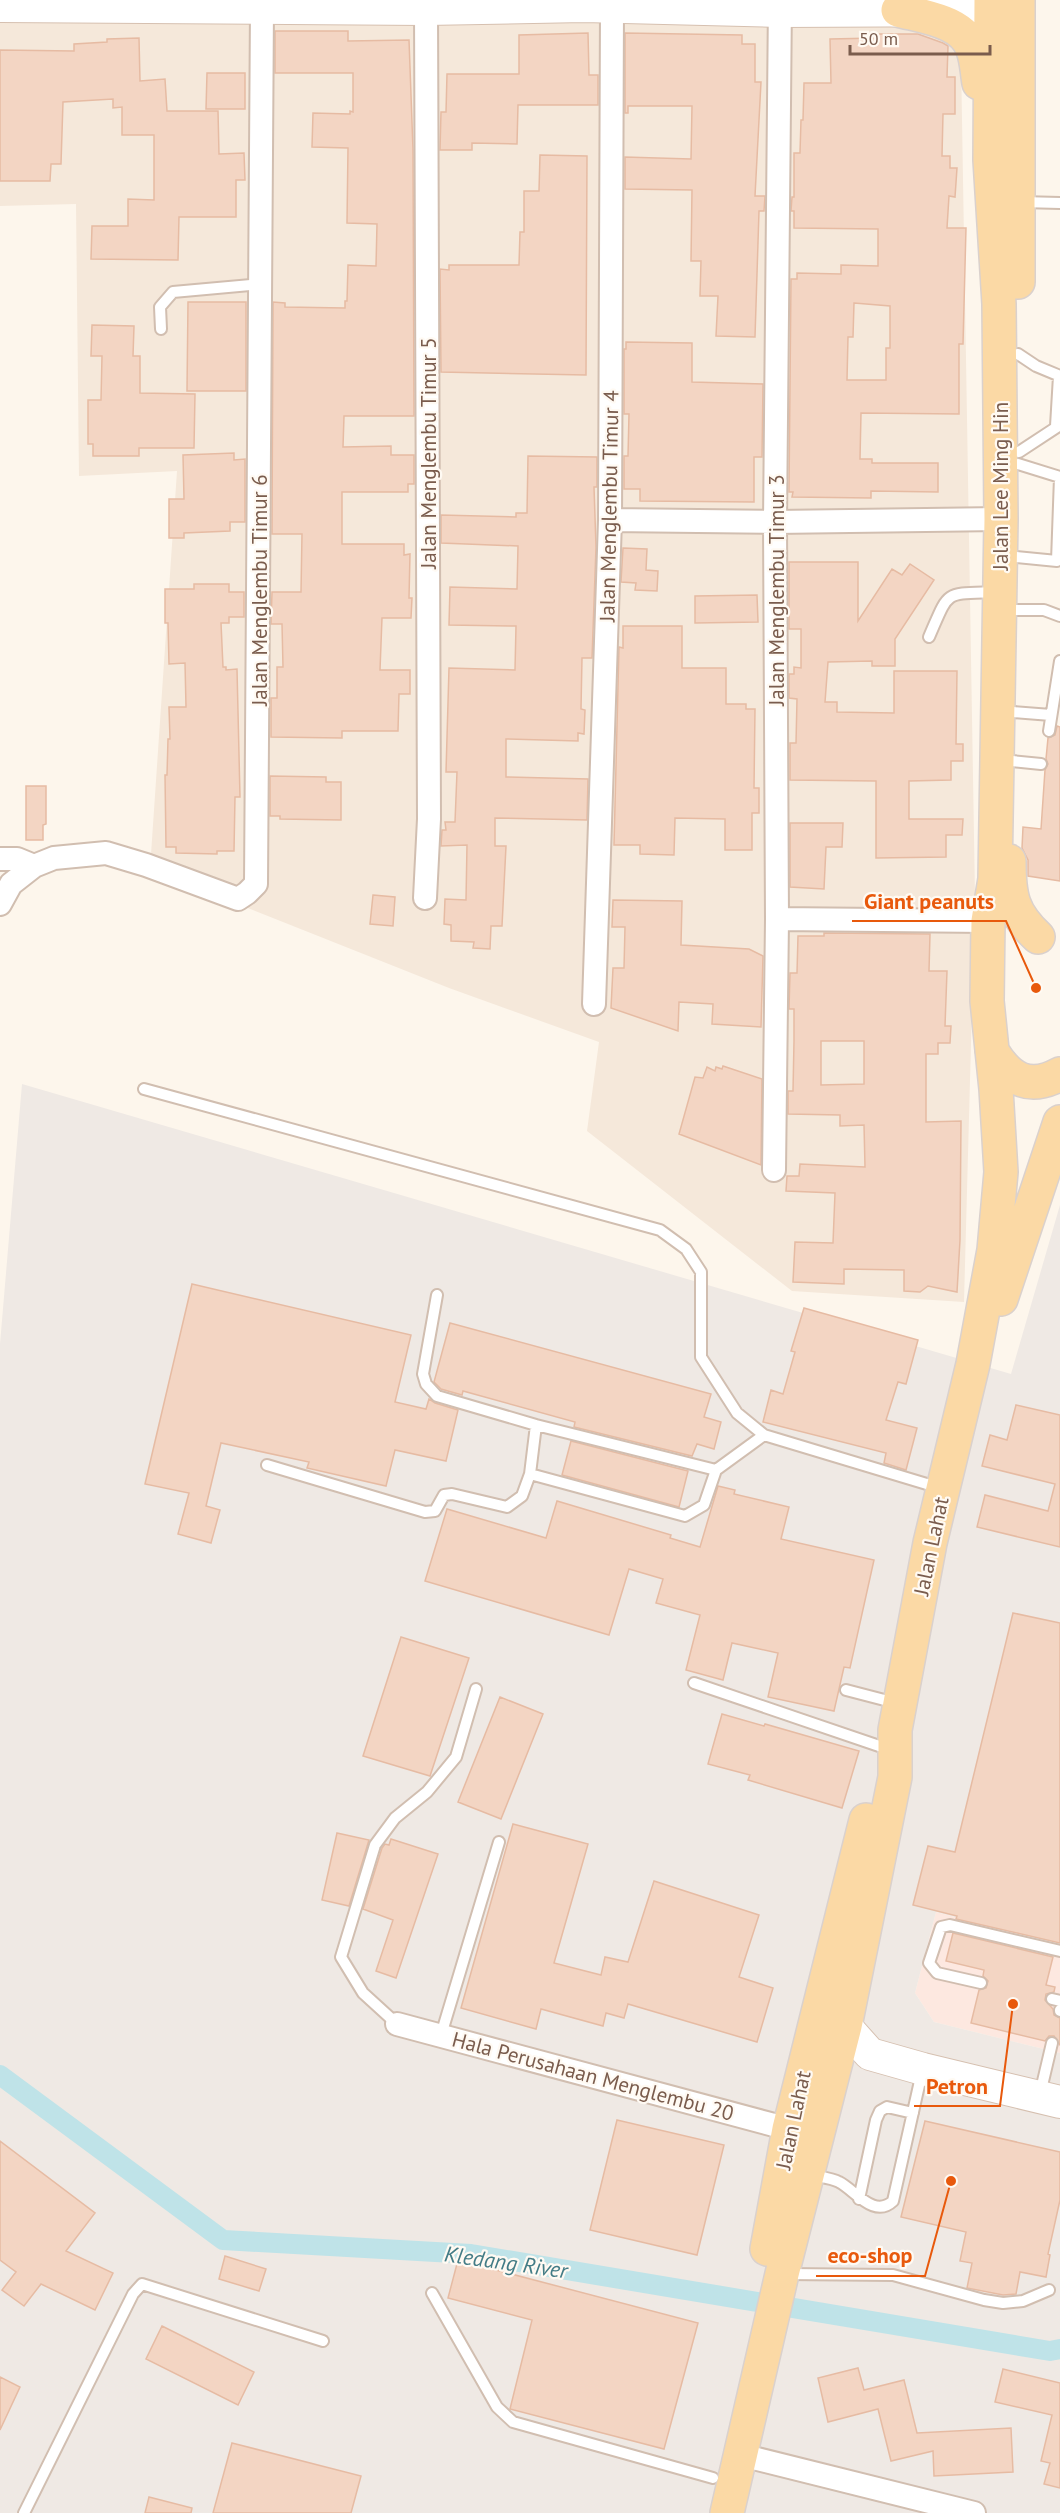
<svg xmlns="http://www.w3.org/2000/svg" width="1060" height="2513" font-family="'PT Sans',sans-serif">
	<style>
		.residential { fill: #f5e8da }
		.commercial { fill: #fde8e0 }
		.industrial { fill: #efe9e4 }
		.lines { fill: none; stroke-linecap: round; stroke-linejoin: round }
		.canal { stroke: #bfe3e8; stroke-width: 20 }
		.building { fill: #f3d5c3; stroke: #e6bba3; stroke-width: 1.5; fill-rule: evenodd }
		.lane-casing { stroke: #d1beb0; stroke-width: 14 }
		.street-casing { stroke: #d1beb0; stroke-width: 26 }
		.secondary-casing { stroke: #d6c0b0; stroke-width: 34 }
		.primary-casing { stroke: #dad1cd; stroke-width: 36 }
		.lane { stroke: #fff; stroke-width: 10 }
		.street { stroke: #fff; stroke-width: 22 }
		.secondary { stroke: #fff; stroke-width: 32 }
		.primary { stroke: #fbd9a5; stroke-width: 33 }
		.labels { text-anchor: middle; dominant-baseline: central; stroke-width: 4.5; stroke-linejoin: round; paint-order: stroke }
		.street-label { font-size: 21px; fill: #7a5c4d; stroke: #fffaf3 }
		.water-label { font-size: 22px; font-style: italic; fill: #437c86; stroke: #fffaf3 }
		.leader { fill: none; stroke: #e8590c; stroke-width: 2 }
		.callout-dot { fill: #e8590c; stroke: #fffaf3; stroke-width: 2 }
		.callout-label { font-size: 22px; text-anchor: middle; font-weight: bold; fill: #e8590c; stroke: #fffaf3; stroke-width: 4.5; stroke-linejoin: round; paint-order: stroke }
	</style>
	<rect width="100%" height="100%" fill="#fdf6ec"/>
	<path class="residential" d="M0 0H960L975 896 964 1302 792 1291 587 1131 599 1042 449 988 150 869 177 471 79 476 76 204 0 206Z"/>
	<path class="commercial" d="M936 1912 1060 1945V2053L934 2022 915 1993Z"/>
	<path class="industrial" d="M22 1084 1011 1374 1060 1205V1945L936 1912 915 1993 934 2022 1060 2053V2513H0V1344Z"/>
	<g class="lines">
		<path class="canal" d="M0 2075 223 2240 471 2254 1050 2351 1060 2349"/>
	</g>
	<path class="building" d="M275 31H348V41L409 40 413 150 414 416H344L343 447 391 446V455H414V484H408V492H342V544H404V555L410 554 409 598H412L411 618H382L380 670H410V694H399L398 731H342V738L271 737V698H277V667H283L282 624H271L272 592H301L302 534H272L273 302 285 303V307L345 308V301H347L348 265 376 266 377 224 347 223 348 148 312 147 313 113 350 114V111L353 112V73H275Z
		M588 33 589 75H598V105H518L517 144 472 143V150H440L441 112H446L447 74H519V35Z
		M625 33 742 35V44H755V82H761L755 196H765L764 211H759L755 337 716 336 718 296H700L701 261H691L692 190 625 189V157L691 159 692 106H628V113H625Z
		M876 34H918L943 43 948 46 947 77H955V114H943L942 156H950V168H957L955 197 949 196 947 228H966L963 344H959V414L861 413 860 459H872V463H938V492L871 491V498L792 497 793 492H789L791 279H797V273L841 274V265L878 266V229L794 228V211H791L792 197H794V153H800L801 120H803L804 83H831L830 39 876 38ZM854 303 890 306V348H886V380H847L848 337H853Z
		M139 38 140 81 165 79 167 111H218L219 154 244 153 245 180H236V217H179L178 260 91 259 92 226H128V199L154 200V135H122V107L113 108V99L63 102 61 164H51L50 181H0V50L74 51V44L107 42V39Z
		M207 73H245V109H206Z
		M540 155 587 156 586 375 441 372 440 269 449 270V265H519L520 232H524V191H539Z
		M188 302H246V391H187Z
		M92 325 134 326 133 356H140V393L195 394 194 448H139V456H93V444H88V400H101L102 356H91Z
		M626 342 692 343V382L763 384 762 457H754V502L640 501V489H624V456H628L629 414H624V349H626Z
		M234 453V460L245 459V522H230V531L184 533V538H169V499H184L183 455Z
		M528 456 597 457V487H594L596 547 592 658H582L581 709 585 710 584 734 578 733V741L506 739V777L588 779 587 820 495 818V846H506L502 926H491L490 949 473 948 474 942 451 941V925L444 924 445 899 466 900 467 845 441 846 442 830H446L445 822H455L457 772H446L449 668 515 670 516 626 449 625 450 587 517 589 518 546 441 543V515L516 517V513H527Z
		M623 548 647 549 646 570 658 571 657 591 635 590 636 583 621 582Z
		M789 562H858V621L892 569 902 575 910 564 934 580 895 639V666H872V661L828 662 825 702H837V712L894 713V671H957L956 744H963V761H951V780L909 781V819H963L962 835H946V857L876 858V781L790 780V743H796L797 699 789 698V674H794V667L801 668V629H789Z
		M194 584H229V592H244V617H229V623H221L223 667H226V670L237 669 240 797H235L234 851H217V854L176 853V847H166L165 775H167L168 739H170L169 707H186L185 663 169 664 168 623H165V589H194Z
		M757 595 758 622 695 623V596Z
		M623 626H682V668H726V704H746V709H755L754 788H759V813H752V850H725V819L675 818 674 855 640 854V845H614L619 647 623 648Z
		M1057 726 1060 727V881L1028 876V860L1022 848 1023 827 1041 829 1045 770 1048 764 1046 759 1048 738 1055 735Z
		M270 776 326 777V782H341V820L280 819V816H270Z
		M26 786H46V824L43 825V840H26Z
		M790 823H843L842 847H826L824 889 790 887Z
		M373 895 395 897 393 926 370 924Z
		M613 900 682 901 681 945 749 949 763 956 761 1027 712 1024 713 1004 679 1002 678 1031 611 1008 613 968H624L625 927H612Z
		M824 933 930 934 929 971H947L945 1026H951L950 1043H938V1054H926V1122L961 1121 960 1240 957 1292 928 1286 920 1292 904 1291V1270L844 1269V1284L793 1282 795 1242 833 1243 835 1193 786 1191 787 1176H799L800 1164 865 1167 864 1125 840 1126V1115L788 1114V1091H793L794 1041V1009H789L790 973H797L798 936H824ZM821 1041H864V1084L821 1085Z
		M723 1066 762 1079 761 1165 679 1134 695 1077 703 1078 707 1067 715 1071 716 1067 722 1069Z
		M192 1284 411 1335 395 1402 426 1409 429 1399 435 1403 458 1410 446 1461 395 1450 386 1486 307 1468 309 1462 221 1443 206 1506 220 1510 211 1543 178 1534 189 1493 145 1484Z
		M804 1308 918 1340 906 1384 898 1382 886 1420 917 1428 906 1470 884 1463 886 1453 763 1422 771 1390 783 1394 795 1352 791 1351Z
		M450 1323 711 1394 704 1417 721 1422 714 1449 697 1444 692 1456 574 1427 575 1422 463 1391 462 1395 441 1389 434 1382Z
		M1016 1405 1060 1415V1547L977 1527 985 1495 1048 1511 1055 1484 982 1466 990 1435 1007 1440Z
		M571 1441 688 1471 679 1507 562 1475Z
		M718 1486 735 1490 734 1494 789 1507 781 1539 874 1560 850 1668 844 1667 834 1711 768 1697 778 1653 732 1643 723 1680 686 1670 700 1615 656 1603 663 1579 629 1569 609 1635 425 1581 447 1509 546 1538 557 1501 671 1535 670 1538 700 1547Z
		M1013 1613 1060 1623V1943L956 1919 957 1916 913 1905 928 1846 955 1852Z
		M401 1637 469 1658 430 1776 363 1756Z
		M500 1697 543 1714 501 1819 458 1802Z
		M722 1714 764 1726 765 1724 859 1751 842 1808 748 1780 750 1775 708 1764Z
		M513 1824 588 1844 554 1963 601 1975 605 1957 628 1962 654 1881 759 1915 739 1977 773 1988 757 2042 628 2004 624 2018 606 2013 603 2026 541 2009 536 2029 461 2008Z
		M337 1833 369 1840 349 1906 322 1900Z
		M391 1839 438 1854 396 1978 376 1971 393 1920 363 1909 382 1848 385 1844 389 1845Z
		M953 1933 1053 1957 1046 1985 1055 1987 1054 1992 1046 1994 1045 2000 1053 2009 1054 2015 1060 2018V2045L1054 2036H1049L1045 2041 971 2023 979 1990 986 1988 988 1981 983 1976 984 1970 946 1961Z
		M617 2120 724 2145 697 2255 590 2230Z
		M925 2121 1060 2152V2200L1048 2254 1050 2255 1046 2277 1020 2272 1016 2294 1003 2295 967 2288 972 2263 960 2261 966 2232 901 2217Z
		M0 2141 95 2213 66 2251 113 2273 95 2310 41 2284 24 2306 2 2290 16 2272 0 2260Z
		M225 2256 266 2269 259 2291 219 2279Z
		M458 2260 698 2323 664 2449 510 2409 532 2320 448 2298Z
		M162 2326 254 2372 238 2405 146 2359Z
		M858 2368 864 2390 904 2380 917 2433 1011 2428 1013 2472 934 2476 933 2451 891 2461 878 2409 828 2422 818 2378Z
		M1003 2369 1060 2383V2488L1044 2484 1050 2463 1041 2461 1052 2415 995 2402Z
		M0 2377 20 2387 0 2430Z
		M232 2443 361 2476 351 2513H213Z
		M149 2497 192 2508 191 2513H145Z"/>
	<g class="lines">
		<g class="lane-casing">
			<path id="lane" d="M1021 202 1060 203
				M161 329 160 307 173 292 261 284
				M1018 354 1036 366 1060 376
				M1056 426 1059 376
				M1019 452 1060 425
				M1016 557 1057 561 1060 477 1018 464
				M1015 610H1044L1060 616
				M929 637C950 589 943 594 996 592
				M1013 712 1051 715
				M1049 731 1060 661
				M1012 761 1041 764
				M144 1089 660 1230 686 1249 701 1272V1357L737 1413 764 1435 940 1488
				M437 1295 423 1374 426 1384 437 1396 536 1425
				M267 1465 425 1512 435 1511 444 1495 452 1494 507 1507 522 1496 530 1474 685 1516 704 1505 716 1470 764 1435
				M530 1474 536 1425 716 1470
				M694 1683 885 1748
				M846 1690 896 1703
				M981 1983 937 1973 929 1963 941 1927 950 1925 1060 1951
				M1052 1999 1060 2001
				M1060 2011V2010
				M397 2024 363 1993 341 1957 375 1845 395 1818 427 1792 456 1757 476 1689
				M441 2035 499 1842
				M1040 2094 1052 2043
				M811 2175C820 2177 832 2178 839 2182 855 2190 874 2219 893 2201L922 2072
				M859 2199 876 2120 880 2111 887 2107 913 2113
				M785 2274 893 2275 984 2300 1003 2303 1023 2301 1049 2290
				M432 2293 497 2407 513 2422 713 2478
				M24 2513 133 2294 142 2284 323 2341"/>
		</g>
		<g class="street-casing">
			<path id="street" d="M610 520 775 522 1001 519
				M0 859H17L34 866
				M425 898 429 819 426 9
				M0 904 11 884 34 866 54 858 106 853 146 865 238 899 247 893 256 884 262 7
				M777 919 988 921
				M594 1004 610 520 612 8
				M774 1170 777 919 775 522 780 0
				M397 2024 789 2129
				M741 2455 974 2513"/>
		</g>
		<g class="secondary-casing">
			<path id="secondary" d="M0 6 426 9 584 6 780 11 991 10
				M845 2026 870 2054 923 2069 1060 2102"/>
		</g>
		<g class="primary-casing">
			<path id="primary" d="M1018 0V282
				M898 10C924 17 964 21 973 50 977 61 977 72 979 83
				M1009 861C1009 896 1012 913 1038 937
				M992 1051C1009 1079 1029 1091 1060 1074
				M1001 1299 1060 1122
				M767 2249 789 2129 866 1820
				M727 2513 782 2274 845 2026 895 1777V1730L930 1543 973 1364 994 1250 1001 1172 996 1089 987 1001 988 921 995 879 1001 519 999 304 990 160 991 0"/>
		</g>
		<use href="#lane" class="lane"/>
		<use href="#street" class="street"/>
		<use href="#secondary" class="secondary"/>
		<use href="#primary" class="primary"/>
	</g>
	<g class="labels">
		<g class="street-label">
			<text transform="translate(428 453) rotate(-90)">Jalan Menglembu Timur 5</text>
			<text transform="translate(1000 486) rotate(-90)">Jalan Lee Ming Hin</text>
			<text transform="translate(609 506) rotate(-89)">Jalan Menglembu Timur 4</text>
			<text transform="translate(259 590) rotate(-90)">Jalan Menglembu Timur 6</text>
			<text transform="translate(776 590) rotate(-90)">Jalan Menglembu Timur 3</text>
			<text transform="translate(931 1546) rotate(-78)">Jalan Lahat</text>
			<text transform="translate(593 2076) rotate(15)">Hala Perusahaan Menglembu 20</text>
			<text transform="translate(793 2120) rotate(-78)">Jalan Lahat</text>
		</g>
		<g class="water-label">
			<text transform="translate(506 2262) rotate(8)">Kledang River</text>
		</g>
	</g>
	<path class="leader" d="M1036 988L1006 921H852M1013 2004L1000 2106H914M951 2181L925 2276H816"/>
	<g class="callout-dot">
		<circle cx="1036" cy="988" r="6"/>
		<circle cx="1013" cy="2004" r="6"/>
		<circle cx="951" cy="2181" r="6"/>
	</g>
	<g class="callout-label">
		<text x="929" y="909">Giant peanuts</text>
		<text x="957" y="2094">Petron</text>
		<text x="870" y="2263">eco-shop</text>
	</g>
	<path d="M850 45v9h140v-9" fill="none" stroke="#7a5c4d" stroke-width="3"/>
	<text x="859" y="45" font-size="18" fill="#7a5c4d" stroke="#fffaf3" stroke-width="4.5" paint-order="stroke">50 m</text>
</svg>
